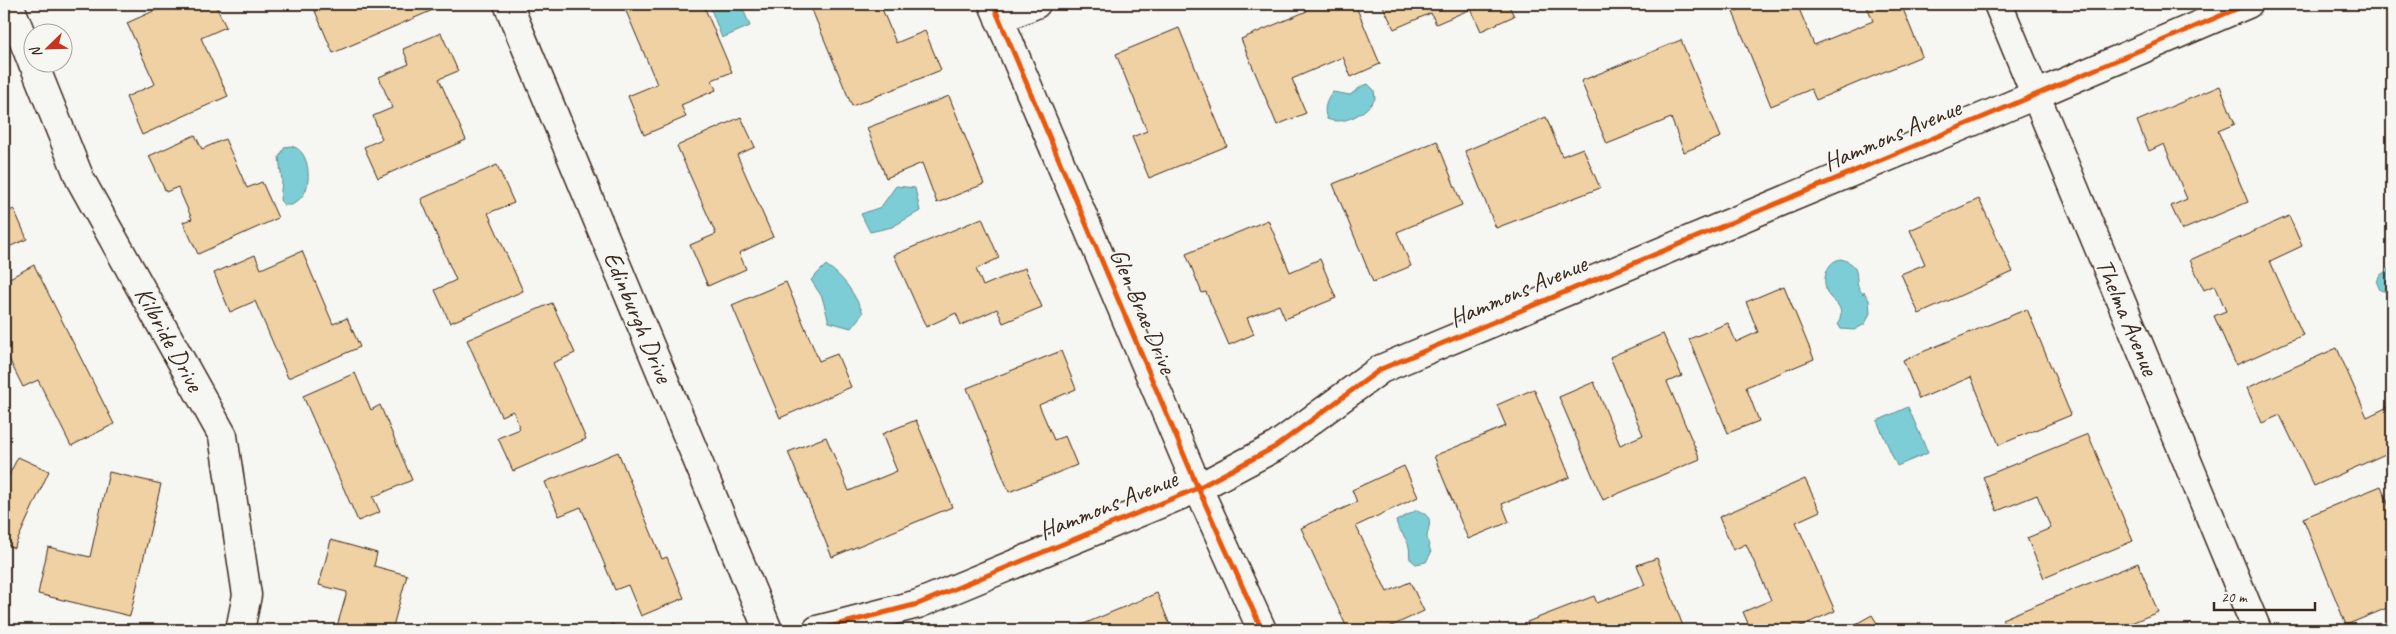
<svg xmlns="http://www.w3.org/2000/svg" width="2396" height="634" font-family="Caveat,sans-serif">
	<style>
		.water { fill: #7ccdd6; stroke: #628c8c }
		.building { fill: #f0d1a3; stroke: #3b2a1e }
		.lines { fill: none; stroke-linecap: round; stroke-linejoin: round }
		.street-casing { stroke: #3b2a1e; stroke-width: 31 }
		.street { stroke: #f6f6f2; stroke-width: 28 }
		.cycleway-casing { stroke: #f6f6f2; stroke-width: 8 }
		.cycleway { stroke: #e8590c; stroke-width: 5 }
		.labels { text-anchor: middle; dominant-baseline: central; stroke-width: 4; stroke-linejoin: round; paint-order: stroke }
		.street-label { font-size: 25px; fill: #3b2a1e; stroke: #f6f6f2 }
	</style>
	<rect width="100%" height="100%" fill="#f6f6f2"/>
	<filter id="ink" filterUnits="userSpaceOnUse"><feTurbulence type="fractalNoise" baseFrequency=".02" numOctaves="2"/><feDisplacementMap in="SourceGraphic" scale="10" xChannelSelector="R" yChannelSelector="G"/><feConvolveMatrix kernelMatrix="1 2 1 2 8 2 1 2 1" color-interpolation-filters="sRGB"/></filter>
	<g filter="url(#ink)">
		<path class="water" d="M709 4H741L750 26 722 38Z
			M1368 84 1374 90 1375 99C1366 113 1344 126 1327 119 1323 109 1326 100 1333 92L1350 95 1362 86Z
			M290 146C308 148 311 175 306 190 303 197 298 201 292 205H284L280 200 282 181 279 157 285 147Z
			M896 186 915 188 920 211 892 227 870 232 861 214 881 207Z
			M1841 259C1866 266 1850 281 1863 294L1864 292 1869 300 1870 313 1865 324 1854 330 1841 329 1838 324C1840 319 1842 314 1840 309 1838 303 1833 301 1830 297 1820 285 1825 261 1841 259Z
			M826 265C844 277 854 293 863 313L851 328 829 322 822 297 811 280Z
			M2392 267V291L2387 292 2380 290 2377 283 2379 276Z
			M1908 407 1928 453 1897 466 1877 421Z
			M1417 510C1435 518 1429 522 1427 537 1427 541 1430 548 1431 553L1426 562 1416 564 1410 559C1409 555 1410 551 1409 547 1407 537 1398 531 1396 521Z"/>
		<path class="building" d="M169 4H215L226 27 201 38 228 96 142 135 126 97 155 84 127 23Z
			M312 4H430L433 10 333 53Z
			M623 4H703L732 72 712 80 716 90 681 105 686 117 644 135 628 96 657 84Z
			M827 4H880L896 43 925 31 941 70 852 106 812 10Z
			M1304 4H1355L1380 64 1351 77 1343 57 1292 79 1306 113 1277 125 1241 39 1307 11Z
			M1382 4H1508L1514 16 1481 31 1471 9 1436 24 1431 13 1394 29Z
			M1753 4H1797L1814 45 1873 21 1866 4H1901L1922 56 1816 100 1811 89 1771 106 1733 12Z
			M1179 28 1227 146 1149 178 1132 137 1147 131 1116 54Z
			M441 33 458 71 439 79 466 140 378 178 364 147 382 139 373 116 392 108 379 77 409 64 403 49Z
			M1681 40 1721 137 1684 152 1671 118 1607 144 1581 81Z
			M2220 86 2235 124 2218 131 2248 202 2182 230 2171 206 2187 199 2164 144 2149 151 2137 121Z
			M949 96 984 184 937 203 922 163 886 178 867 128Z
			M741 117 755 147 737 155 773 237 739 253 746 269 708 286 690 245 716 234 677 146Z
			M1546 117 1562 156 1583 148 1600 188 1496 228 1465 151Z
			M195 135 202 149 225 139 247 188 262 182 278 218 198 254 183 222 192 219 178 187 166 192 149 156Z
			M1437 141 1462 205 1397 232 1411 266 1373 282 1333 184Z
			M497 165 514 203 488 213 523 291 450 323 435 290 456 280 421 199Z
			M1979 199 2013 272 1919 314 1901 274 1925 264 1910 230Z
			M14 209 27 239 4 249V213Z
			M2289 216 2302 246 2270 261 2303 335 2236 365 2214 316 2226 311 2215 285 2204 290 2190 260Z
			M982 218 999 258 976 269 983 286 1025 268 1042 307 1003 323 997 309 961 325 956 313 926 327 894 255Z
			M1268 220 1290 272 1320 259 1336 298 1285 319 1279 305 1247 318 1254 334 1229 345 1206 292 1202 293 1186 254Z
			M302 251 333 324 347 318 360 347 288 378 255 301 230 312 214 273 255 255 261 269Z
			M34 265 114 424 71 446 38 380 23 387 4 349V281Z
			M786 282 819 361 837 354 851 387 780 418 732 305Z
			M1784 286 1814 359 1746 387 1759 421 1728 433 1689 339 1728 323 1736 342 1758 332 1746 302Z
			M552 303 575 353 553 363 586 439 513 471 498 438 520 429 513 411 501 416 467 340Z
			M2027 309 2071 415 1999 445 1971 377 1919 399 1903 360Z
			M1663 334 1682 376 1667 382 1700 459 1603 500 1559 397 1594 382 1620 445 1643 435 1610 357Z
			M2337 348 2367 417 2392 405V451L2314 486 2280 415 2262 423 2247 388Z
			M1061 351 1076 389 1039 405 1054 440 1065 436 1077 465 1009 492 967 388Z
			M355 373 371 410 380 405 412 480 373 497 380 512 358 521 303 396Z
			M1534 389 1570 477 1502 504 1509 522 1468 539 1434 456 1506 426 1497 405Z
			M916 420 952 507 832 557 788 452 826 437 849 491 897 471 882 434Z
			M2088 434 2133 541 2044 578 2027 538 2051 528 2037 495 1997 511 1983 477Z
			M618 452 662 559 667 557 684 598 641 616 628 585 615 590 581 507 559 516 545 482Z
			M18 457 49 471 14 548 4 543V475L8 477Z
			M1404 466 1418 497 1356 526 1387 592 1410 582 1424 611 1383 630H1348L1301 528 1357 502 1352 490Z
			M109 472 161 484 130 616 38 594 48 547 90 557Z
			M1805 479 1820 511 1796 522 1835 611 1792 630H1751L1743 612 1771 600 1746 544 1733 550 1719 517Z
			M2381 486 2392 513V606L2346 625 2303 518Z
			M331 540 377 553 374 566 407 575 392 630H336L347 592 319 585Z
			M1657 558 1683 626 1673 630H1530L1527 622 1594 596 1597 603 1645 585 1637 565Z
			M2138 563 2158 612 2114 630H2007L2002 619Z
			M1157 593 1172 630H1081L1079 626Z
			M1872 615 1881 630H1845Z
			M611 624 627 630H608Z"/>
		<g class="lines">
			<g class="street-casing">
				<path id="street" d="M9 4 32 62
					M508 4 768 630
					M993 4 1198 488 1262 630
					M1998 4 2257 630
					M999 19 1036 4
					M33 62 80 179 223 436 247 595 240 630
					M817 630 918 604 1198 488 1275 447 1381 369 1993 113 2248 4"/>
			</g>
			<use href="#street" class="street"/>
			<g class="cycleway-casing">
				<path id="cycleway" d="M993 4 1198 488 1262 630
					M817 630 918 604 1198 488 1275 447 1381 369 1993 113 2248 4"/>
			</g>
			<use href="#cycleway" class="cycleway"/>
		</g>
	</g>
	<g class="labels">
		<g class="street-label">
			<text transform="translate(1892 135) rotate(-23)">Hammons Avenue</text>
			<text transform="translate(1518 291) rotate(-23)">Hammons Avenue</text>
			<text transform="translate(1143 311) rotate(67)">Glen Brae Drive</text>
			<text transform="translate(638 317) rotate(67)">Edinburgh Drive</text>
			<text transform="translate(2127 317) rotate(67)">Thelma Avenue</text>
			<text transform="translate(169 339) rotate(61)">Kilbride Drive</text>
			<text transform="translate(1108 505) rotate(-22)">Hammons Avenue</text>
		</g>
	</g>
	<rect width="2396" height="634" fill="none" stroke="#f6f6f2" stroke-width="20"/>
	<rect x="10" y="10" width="2376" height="614" fill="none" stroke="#3b2a1e" stroke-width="2" filter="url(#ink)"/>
	<g transform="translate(48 48) rotate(247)"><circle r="24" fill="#f6f6f2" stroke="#aba49d"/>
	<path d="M0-4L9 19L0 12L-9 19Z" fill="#c8321e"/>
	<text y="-8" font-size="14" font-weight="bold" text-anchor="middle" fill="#3b2a1e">N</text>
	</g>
	<path d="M2214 602v8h101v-8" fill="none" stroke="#3b2a1e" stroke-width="2.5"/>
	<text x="2221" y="602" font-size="15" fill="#3b2a1e" stroke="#f6f6f2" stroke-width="4" paint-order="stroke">20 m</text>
</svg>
